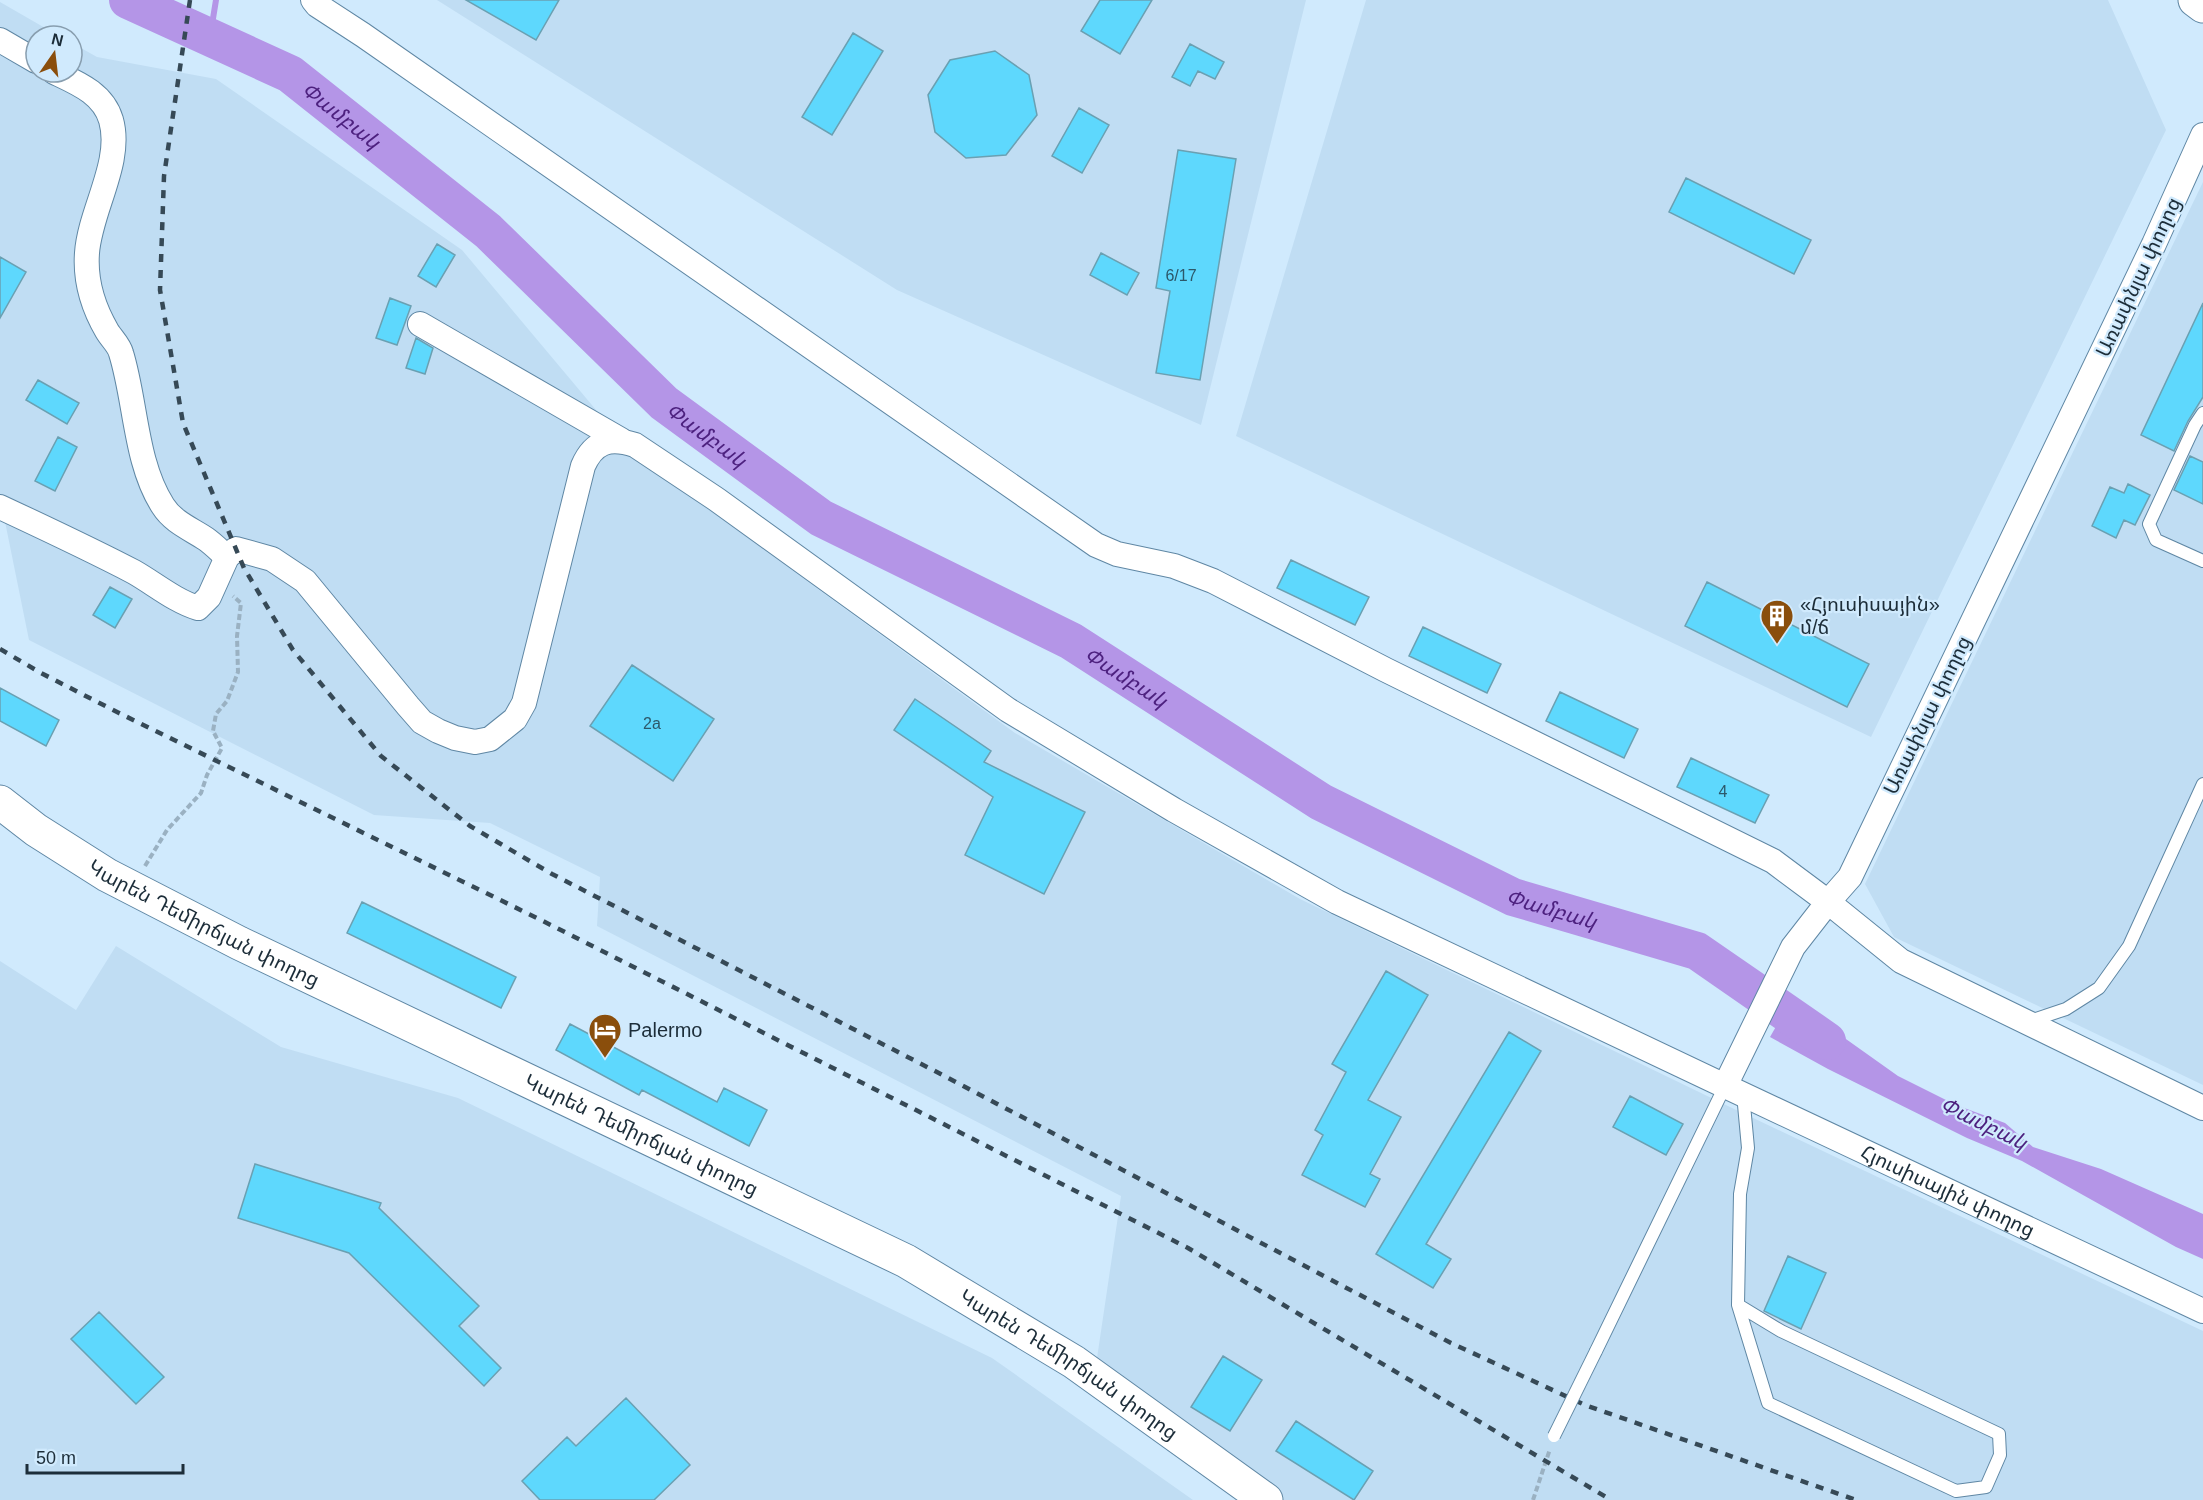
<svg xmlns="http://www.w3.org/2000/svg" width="2203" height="1500" font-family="Helvetica,'Noto Sans Armenian',sans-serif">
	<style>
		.built { fill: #c0ddf3 }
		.water { fill: #b495e7 }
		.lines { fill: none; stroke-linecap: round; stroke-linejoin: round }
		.stream { stroke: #b495e7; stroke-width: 6 }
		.river { stroke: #b495e7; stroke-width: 38 }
		.building { fill: #5ed8fd; stroke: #6aa0b2; stroke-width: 1.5 }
		.service-casing { stroke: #5f87a4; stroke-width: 14 }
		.minor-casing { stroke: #5f87a4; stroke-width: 26 }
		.secondary-casing { stroke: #5f87a4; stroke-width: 35 }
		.trunk-casing { stroke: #5f87a4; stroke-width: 35 }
		.path { stroke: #9ab1c2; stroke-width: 4; stroke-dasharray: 6 3; stroke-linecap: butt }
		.service { stroke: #fff; stroke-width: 12 }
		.minor { stroke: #fff; stroke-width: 24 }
		.secondary { stroke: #fff; stroke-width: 33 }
		.trunk { stroke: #fff; stroke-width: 33 }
		.rail { stroke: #364956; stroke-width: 4.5; stroke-dasharray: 8 8; stroke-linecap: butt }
		.service-bridge-casing { stroke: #5f87a4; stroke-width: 14; stroke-linecap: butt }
		.service-bridge { stroke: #fff; stroke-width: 12 }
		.labels { text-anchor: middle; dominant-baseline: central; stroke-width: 4.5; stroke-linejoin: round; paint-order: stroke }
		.number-label { font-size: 16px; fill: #2c586a }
		.street-label { font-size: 20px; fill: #1c2d39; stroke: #d0eafd }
		.poi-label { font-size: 20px; fill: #1c2d39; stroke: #d0eafd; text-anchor: start }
		.water-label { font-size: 21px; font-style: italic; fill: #4d217f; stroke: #d0eafd }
	</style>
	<rect width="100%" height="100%" fill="#d0eafd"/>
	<path class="built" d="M437 0H1306L1201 425 897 290Z
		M1366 0H2108L2166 130 1871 737 1236 436Z
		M0 2 59 36H36V72H72V43L97 57 216 79 462 250 633 454 1015 733 1300 899 1730 1107 2203 1331V1500H1283L1096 1365 1121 1196 597 926 600 877 490 823 374 815 29 640 0 497Z
		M2203 182V1085L1894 937 1865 884Z
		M116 946 281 1047 458 1098 992 1358 1193 1500H0V961L76 1010Z"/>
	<path class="water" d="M1791 1000 1898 1076 1956 1105 2005 1123 2033 1147 2101 1169 2203 1214V1259L2176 1247 2022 1161 1967 1138 1828 1069 1770 1037Z"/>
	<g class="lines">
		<path class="stream" d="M210 37 216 0"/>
		<path class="river" id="s1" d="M128 0 290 74 488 231 664 403 821 518 1071 641 1321 802 1513 897 1697 951 1827 1041"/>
	</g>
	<path class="building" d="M466 0H559L536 40Z
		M1100 0H1152L1120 54 1081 31Z
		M853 33 883 51 832 135 802 117Z
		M1190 44 1224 62 1215 79 1198 71 1190 86 1172 77Z
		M995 51 1029 75 1037 115 1006 155 966 158 935 132 928 95 950 60Z
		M1079 108 1109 125 1082 173 1052 156Z
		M1178 150 1236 159 1200 380 1156 373 1170 291 1156 288Z
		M1686 178 1811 240 1794 274 1669 212Z
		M437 244 455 255 436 287 418 276Z
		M1101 253 1139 273 1127 295 1090 275Z
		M0 257 26 272 0 318Z
		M390 298 411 306 397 345 376 338Z
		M2203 303V397L2188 421 2174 451 2141 435Z
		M416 338 433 348 425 374 406 368Z
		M38 380 79 403 67 424 26 400Z
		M58 437 77 447 55 491 35 481Z
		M2190 456 2203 462V504L2174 490Z
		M2128 484 2150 495 2135 525 2124 520 2116 538 2092 526 2110 487 2124 493Z
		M1291 560 1369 597 1355 625 1277 588Z
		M1707 582 1869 664 1847 707 1685 626Z
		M110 587 132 599 115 628 93 615Z
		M1423 627 1501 664 1487 693 1409 656Z
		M632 665 714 719 673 781 590 726Z
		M0 688 59 720 46 746 0 721Z
		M1560 692 1638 729 1624 758 1546 721Z
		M915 699 991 751 984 762 1085 812 1044 894 965 855 993 797 894 730Z
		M1691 758 1769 795 1755 823 1677 787Z
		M362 902 516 977 501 1008 347 933Z
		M1386 971 1428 995 1368 1100 1401 1117 1370 1174 1380 1179 1365 1207 1302 1175 1323 1135 1315 1130 1346 1072 1332 1064Z
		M570 1024 717 1102 724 1088 767 1110 749 1146 642 1090 639 1095 556 1050Z
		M1509 1032 1541 1051 1426 1244 1451 1259 1433 1288 1376 1254Z
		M1630 1096 1683 1124 1666 1155 1613 1127Z
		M255 1164 381 1203 379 1208 479 1306 459 1326 501 1368 484 1386 349 1253 238 1218Z
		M1788 1256 1826 1273 1801 1329 1764 1311Z
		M99 1312 164 1377 136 1404 71 1339Z
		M1223 1356 1262 1380 1230 1431 1191 1407Z
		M626 1398 690 1465 654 1500H540L522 1481 567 1437 576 1446Z
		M1296 1421 1373 1471 1354 1500 1276 1451Z"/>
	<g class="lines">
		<g class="service-casing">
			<path id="service" d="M2203 413 2195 425 2149 524 2156 540 2203 561
				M2030 1021 2066 1009 2099 988 2129 946 2203 784
				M1738 1305 1768 1403 1956 1491 1986 1487 2000 1455 1999 1434 1781 1331 1738 1305 1740 1194 1748 1148 1743 1094
				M1596 1351 1725 1086"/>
		</g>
		<g class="minor-casing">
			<g id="minor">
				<path id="s2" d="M313 0 317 5 363 35 1096 545 1117 554 1174 566 1213 581 1386 670 1773 861 1828 902 1793 947 1725 1086 2203 1311"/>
				<path d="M0 40 36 61"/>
				<path d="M54 72C77 83 103 93 111 120 123 162 90 210 87 253 85 280 93 307 107 331 111 338 119 345 121 353 136 401 135 463 163 506 173 522 191 529 206 539 213 544 220 551 227 557"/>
				<path d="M2203 135 2154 244 1850 877 1828 902 1901 961 2203 1108"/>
				<path d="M420 324 621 440"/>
				<path d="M0 507C45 528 90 549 134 572 155 584 175 601 198 608L209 597 227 557 236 549 272 559 305 581 408 706 422 722 438 731 455 738 475 742 490 739 515 719 524 703 583 466C594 441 610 437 635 445L716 499 1008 710 1174 810 1337 902 1725 1086"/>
			</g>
		</g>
		<g class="secondary-casing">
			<g id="secondary">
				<path id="s3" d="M0 802 36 830 107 875 239 943 906 1261 1074 1362 1266 1500"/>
			</g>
		</g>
		<g class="trunk-casing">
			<path id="trunk" d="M2195 0 2203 6"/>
		</g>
		<path class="path" d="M145 866 167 830 201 793 207 775 222 748 213 731 216 714 227 701 238 672 237 636 241 603 233 596
			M1533 1500 1550 1449"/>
		<use href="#service" class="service"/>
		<use href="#minor" class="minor"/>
		<use href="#secondary" class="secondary"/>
		<use href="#trunk" class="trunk"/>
		<path class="rail" d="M190 0 164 176 160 290 183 423 244 568 293 650 381 756 470 826 552 874 931 1069 1451 1343 1585 1405 1856 1500
			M0 649 41 673 119 713 541 920 1188 1248 1611 1500"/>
		<g class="service-bridge-casing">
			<path id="service-bridge" d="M1554 1436 1596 1351"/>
		</g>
		<use href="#service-bridge" class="service-bridge"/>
	</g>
	<defs>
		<g id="building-pin" transform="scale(1.725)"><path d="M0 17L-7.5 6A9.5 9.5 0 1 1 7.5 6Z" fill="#8a4e0c" stroke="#d0eafd"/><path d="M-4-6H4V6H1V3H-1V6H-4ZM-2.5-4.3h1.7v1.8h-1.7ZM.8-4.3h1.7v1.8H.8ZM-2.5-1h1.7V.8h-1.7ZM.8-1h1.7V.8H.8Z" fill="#fff"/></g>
		<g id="hotel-pin" transform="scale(1.725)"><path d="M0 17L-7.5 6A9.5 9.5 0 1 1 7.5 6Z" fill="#8a4e0c" stroke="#d0eafd"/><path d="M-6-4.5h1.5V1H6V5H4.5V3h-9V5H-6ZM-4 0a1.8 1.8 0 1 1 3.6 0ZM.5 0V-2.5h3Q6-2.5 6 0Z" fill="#fff"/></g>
	</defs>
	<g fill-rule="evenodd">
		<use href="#building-pin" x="1777" y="616"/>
		<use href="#hotel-pin" x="605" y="1030"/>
	</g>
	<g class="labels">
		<g class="number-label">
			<text x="1181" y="275">6/17</text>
			<text x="652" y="723">2a</text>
			<text x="1723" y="791">4</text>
		</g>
		<g class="street-label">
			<text transform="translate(2138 277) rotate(-65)">Առափնյա փողոց</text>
			<text transform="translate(1927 715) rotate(-64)">Առափնյա փողոց</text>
			<text stroke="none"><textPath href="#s3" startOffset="238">Կարեն Դեմիրճյան փողոց</textPath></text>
			<text stroke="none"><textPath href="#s3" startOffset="724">Կարեն Դեմիրճյան փողոց</textPath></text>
			<text stroke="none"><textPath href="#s2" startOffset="2230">Հյուսիսային փողոց</textPath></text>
			<text stroke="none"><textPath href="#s3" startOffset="1210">Կարեն Դեմիրճյան փողոց</textPath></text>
		</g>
		<g class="poi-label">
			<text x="1800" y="604">«Հյուսիսային»<tspan x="1800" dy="23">մ/ճ</tspan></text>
			<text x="628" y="1030">Palermo</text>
		</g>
		<g class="water-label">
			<text stroke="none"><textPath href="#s1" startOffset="244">Փամբակ</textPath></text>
			<text stroke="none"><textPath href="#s1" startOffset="730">Փամբակ</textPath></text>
			<text stroke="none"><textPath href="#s1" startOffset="1216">Փամբակ</textPath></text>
			<text stroke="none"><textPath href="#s1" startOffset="1702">Փամբակ</textPath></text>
			<text transform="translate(1984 1123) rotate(26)">Փամբակ</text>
		</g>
	</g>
	<g transform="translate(54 54) rotate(14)"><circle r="28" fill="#d0eafd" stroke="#889eaf" stroke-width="1.5"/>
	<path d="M0-4.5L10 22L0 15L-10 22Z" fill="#8a4e0c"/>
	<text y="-9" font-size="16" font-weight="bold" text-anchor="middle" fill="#1c2d39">N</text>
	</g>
	<path d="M27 1464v9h156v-9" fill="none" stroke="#1c2d39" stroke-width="3"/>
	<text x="36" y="1464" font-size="18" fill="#1c2d39" stroke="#d0eafd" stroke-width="4.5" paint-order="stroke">50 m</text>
</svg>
